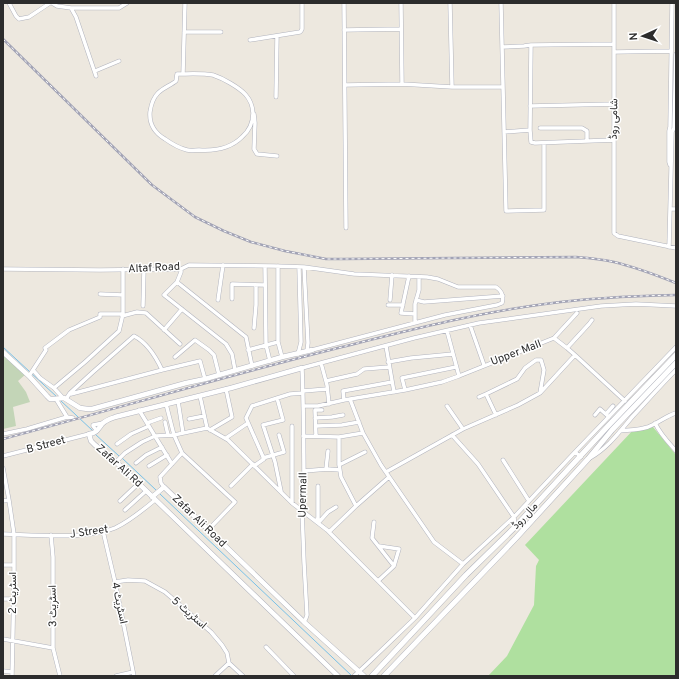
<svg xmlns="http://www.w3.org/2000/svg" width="679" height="679" font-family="Overpass,Vazirmatn,sans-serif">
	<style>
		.green { fill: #afe09f }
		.cemetery { fill: #c3d5b7 }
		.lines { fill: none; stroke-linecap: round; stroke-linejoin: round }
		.stream { stroke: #79c1e8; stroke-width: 1 }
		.minor-casing { stroke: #b2b4be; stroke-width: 4.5 }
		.tertiary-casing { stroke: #b2b4be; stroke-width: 5.5 }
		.secondary-casing { stroke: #b2b4be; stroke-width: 6 }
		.minor { stroke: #fff; stroke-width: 3.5 }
		.tertiary { stroke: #fff; stroke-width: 4.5 }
		.secondary { stroke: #fff; stroke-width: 5 }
		.rail-casing { stroke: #a2a3b5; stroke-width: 2.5 }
		.rail { stroke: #fff; stroke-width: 1; stroke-dasharray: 3; stroke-linecap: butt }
		.labels { text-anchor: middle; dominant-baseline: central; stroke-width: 3; stroke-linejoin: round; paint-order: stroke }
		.street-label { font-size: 11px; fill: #2c2c2c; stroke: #fff }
	</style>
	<rect width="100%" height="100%" fill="#ede8df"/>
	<path class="green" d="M653 427 676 455V676H488L507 656 534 605 536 566 539 560 525 545 635 428Z"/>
	<path class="cemetery" d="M3 352 26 374 18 381 26 392 30 402 13 407 16 426 3 429Z"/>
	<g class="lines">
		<path class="stream" d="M3 347 57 397
			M61 401 93 431
			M95 434 119 456
			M122 458 156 490
			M160 494 352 676"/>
		<g class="minor-casing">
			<path id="minor" d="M9 3 16 16 19 19 29 17 50 3
				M52 3 57 6 71 8 76 17 96 76
				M344 3 346 228
				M401 3 402 84
				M450 3 452 87
				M501 3 506 211 544 210V143
				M614 3V233L618 236 676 248
				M71 8H119L127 3
				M344 30 401 29
				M184 32H221
				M250 40 300 32 301 31 302 29V3
				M502 47 524 46 531 45
				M614 52 671 51
				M95 71 119 61
				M177 74C188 74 202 73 213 75 219 77 225 80 230 83 242 90 252 97 253 113 253 122 249 131 242 137 231 148 214 151 199 150 195 150 191 151 187 150 179 148 172 144 165 139 155 133 149 124 150 112 151 105 153 98 158 93 163 88 171 85 176 81Z
				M183 74 185 3
				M345 85 402 84 452 87H503
				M276 97 277 36
				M530 106 615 104
				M254 114 255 123 254 149 257 154 277 156
				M540 128H582L587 131V141
				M530 130 531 45 614 44
				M504 132 530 130 531 142 535 143 614 140
				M670 165 669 162V131L670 127 672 3
				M670 209H676
				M669 247 672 132 674 128 676 54
				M265 266 266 345 270 361
				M278 266V342L282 357
				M304 267 308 343 307 351
				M3 269 100 270 181 269 189 265 274 266 304 267 354 274 427 277 438 279 458 287H496C502 291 504 296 502 303L497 305 445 315 312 350
				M181 269V272L177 282 246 337 252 366
				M409 276 401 313 415 314
				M177 282 164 295 226 344 232 354 235 370
				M100 294 123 295
				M232 299V284L265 285
				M218 300 223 265
				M390 300 392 275
				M416 300 424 302 503 296
				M388 305H403
				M143 306 144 269
				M122 316 137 312 146 313 180 344
				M415 322V304L419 290V277
				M470 325 484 365
				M254 328 256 305V285
				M164 330 182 309
				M447 331 459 376
				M554 338 577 313
				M386 346 394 392
				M567 348 589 324 592 320
				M248 350 278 342
				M298 354 301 342 299 267
				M575 355 625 401
				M175 357 195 340 209 350 214 355 219 375
				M388 362 411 358 453 354
				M321 363 327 385 329 404
				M33 370 40 378 54 388 63 398
				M162 370 200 361 205 379
				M29 376 46 350 45 348 69 330 100 317V314H123V269
				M326 381 357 374 364 369 389 367
				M54 388 85 362 119 331 123 314
				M405 390 402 378 456 367
				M303 391 327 389
				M200 396 207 428
				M479 397 486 394
				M277 398 283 420 263 425 275 462 281 491
				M56 399 67 417
				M66 399 70 393 93 372 134 336C148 343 156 357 162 370L71 394 70 393
				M350 399 363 433 381 465 434 542 463 564
				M344 400 343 391 392 382
				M178 401 183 433
				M303 406H318L344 400 405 390 442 382 459 376 554 338 567 348 575 355 540 393 518 405 463 429 386 472
				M447 406 463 429
				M139 410 172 464
				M606 414 613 406
				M496 415 486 394 517 379 525 368 536 360H541L544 370 540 393
				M595 415 600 409 609 417
				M315 418 332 417 343 415
				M189 419 204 416
				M165 422 168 435
				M147 423 161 418
				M655 423C660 434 668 442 676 451
				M292 426V503
				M316 426 342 425 359 422
				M210 430 232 417 226 389
				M97 431 93 426V425L103 423
				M620 431C629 430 639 430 648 427 658 423 666 416 676 413
				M3 434 27 429 67 417 73 418
				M452 435 478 464 514 517 515 527
				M303 436 339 437 363 433
				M316 436 315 410H322
				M339 437V464L341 477 356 506
				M226 438 248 423
				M117 444 131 434 149 426
				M182 453 235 502 209 529
				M3 456 89 434
				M581 457 575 452 676 347
				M263 458 284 452 279 435
				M590 458C608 448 620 431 633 416 647 401 661 385 676 370
				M503 460 529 501
				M116 462 125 453 142 442 155 436 174 435 207 428 228 440 292 503 327 530 415 618
				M136 463 146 455 162 447
				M339 465 365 452
				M149 466 167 455
				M254 466 264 459 246 418 252 406 290 394 303 393
				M3 468 9 500 14 534V581L12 676
				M326 469 328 451
				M304 471 328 469 340 470
				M231 486 253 464
				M164 487 161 483 160 477 182 453 174 435 166 404
				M3 501 9 500
				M120 501 139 483
				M125 510 146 491
				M316 521 318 518V486
				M319 522 328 512 336 507
				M374 522 372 538 394 566
				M103 531 115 582 134 676
				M329 532 356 506 389 477
				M3 534C35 535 86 540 115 528 130 521 143 510 155 500
				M51 535 53 557V648L60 676
				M3 565H13
				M378 581 394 566 399 549 379 546
				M115 582 128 580 145 581 165 592 211 632 222 645 227 653 229 663 243 676
				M3 599H13
				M304 622 306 618 307 615 304 562 302 510 304 508C304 461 304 414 302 368L414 338 479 323 601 306 636 304 676 306
				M3 639 53 648
				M266 647 294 676
				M3 671 12 672
				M116 676 133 672
				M215 676 229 663
				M354 676 367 664 415 618 463 564 514 517 575 452"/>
		</g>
		<g class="tertiary-casing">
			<path id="tertiary" d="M3 352 29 376 47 396 50 399H53L64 398 80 408 88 409H92L186 383 205 379 282 357 312 350
				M302 368 231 388 115 417C110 419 106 420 102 424 98 429 97 433 89 434L91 441 95 445 116 462 134 479 338 676
				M152 497 164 487 304 622 364 676"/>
		</g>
		<g class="secondary-casing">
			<path id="secondary" d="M372 676 466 575 515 527 608 426 676 355
				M384 676 516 538 588 459 612 430 676 363"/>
		</g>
		<use href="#minor" class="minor"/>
		<use href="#tertiary" class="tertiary"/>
		<use href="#secondary" class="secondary"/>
		<g class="rail-casing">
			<path id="rail" d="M3 39 152 185 195 217 224 231 251 242 285 251 326 259H342L576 257C589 258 601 259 614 262 635 267 656 275 676 283
				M3 439C115 409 226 376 338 348 406 331 475 313 545 304 588 298 632 296 676 295"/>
		</g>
		<use href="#rail" class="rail"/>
	</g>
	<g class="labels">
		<g class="street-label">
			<text transform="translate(614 119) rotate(-89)">شامی روڈ</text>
			<text transform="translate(154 268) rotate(-3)">Altaf Road</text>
			<text transform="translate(516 353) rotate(-21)">Upper Mall</text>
			<text transform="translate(46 445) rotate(-15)">B Street</text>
			<text transform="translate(119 466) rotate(42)">Zafar Ali Rd</text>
			<text transform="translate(303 495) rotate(-89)">Upermall</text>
			<text transform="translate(525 516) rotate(-47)">مال روڈ</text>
			<text transform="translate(199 521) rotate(44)">Zafar Ali Road</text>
			<text transform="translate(89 532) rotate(-8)">J Street</text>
			<text transform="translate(13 593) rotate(-90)">اسٹریٹ 2</text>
			<text transform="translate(119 603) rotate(78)">اسٹریٹ 4</text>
			<text transform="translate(53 606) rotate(-91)">اسٹریٹ 3</text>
			<text transform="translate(189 613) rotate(41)">اسٹریٹ 5</text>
		</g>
	</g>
	<rect width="679" height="679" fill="none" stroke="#2c2c2c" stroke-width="8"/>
	<g transform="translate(643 36) rotate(267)" stroke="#ffffff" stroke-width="3" paint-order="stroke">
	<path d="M0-3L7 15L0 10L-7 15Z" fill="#2c2c2c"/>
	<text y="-6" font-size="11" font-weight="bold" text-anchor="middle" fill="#2c2c2c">N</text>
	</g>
</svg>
